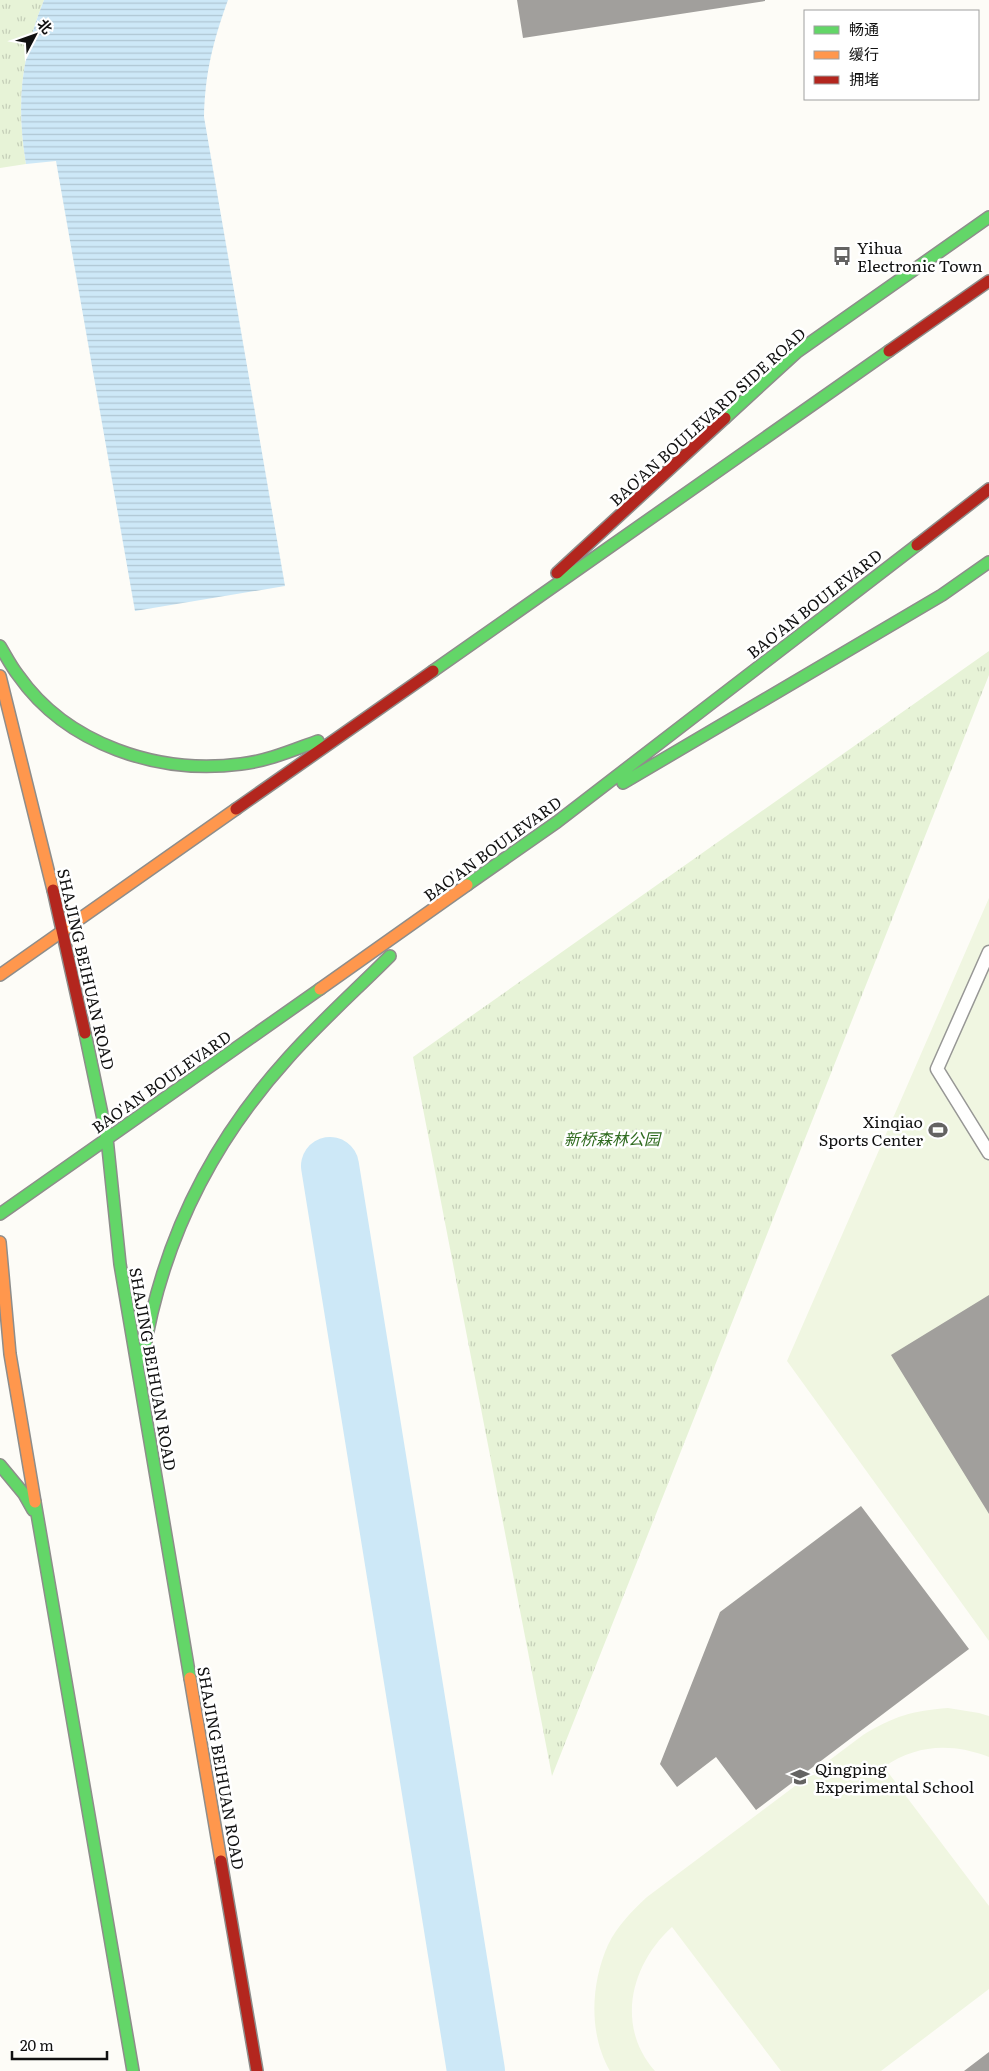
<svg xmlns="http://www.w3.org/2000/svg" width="989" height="2071" font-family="Literata,'Noto Sans SC',serif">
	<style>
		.park { fill: url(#park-tufts) }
		.pitch { fill: #f0f6e1 }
		.water { fill: url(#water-rules) }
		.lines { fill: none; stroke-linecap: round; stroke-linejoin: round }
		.river { stroke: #cde8f7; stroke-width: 58 }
		.building { fill: #a19f9c }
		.lane-casing { stroke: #979795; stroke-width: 15 }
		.fast-casing { stroke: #8e8d8b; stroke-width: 14 }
		.slow-casing { stroke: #8e8d8b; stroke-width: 14 }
		.jam-casing { stroke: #8e8d8b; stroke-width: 14 }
		.lane { stroke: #fffffe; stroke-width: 12 }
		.fast { stroke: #63d668; stroke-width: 11 }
		.slow { stroke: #ff974d; stroke-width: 11 }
		.jam { stroke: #b3261e; stroke-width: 11 }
		.labels { text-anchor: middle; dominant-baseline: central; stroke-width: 5; stroke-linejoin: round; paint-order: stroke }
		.poi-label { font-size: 16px; fill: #111; stroke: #fff; text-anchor: start }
		.street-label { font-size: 16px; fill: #111; stroke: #fff }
		.park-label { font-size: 16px; font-style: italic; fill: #2f6b1f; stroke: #fff }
	</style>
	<defs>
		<pattern id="park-tufts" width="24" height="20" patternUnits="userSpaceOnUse" patternTransform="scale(1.25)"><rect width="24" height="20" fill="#e7f3d7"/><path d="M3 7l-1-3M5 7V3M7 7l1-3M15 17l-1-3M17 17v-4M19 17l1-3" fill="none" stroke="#c5cfb8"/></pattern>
		<pattern id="water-rules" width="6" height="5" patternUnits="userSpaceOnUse" patternTransform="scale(1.25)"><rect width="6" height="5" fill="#cde8f7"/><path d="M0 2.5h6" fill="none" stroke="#afc6d3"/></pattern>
	</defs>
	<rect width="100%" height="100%" fill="#fdfcf7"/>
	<path class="park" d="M0 0H44C21 57 16 104 26 164L0 168Z
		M989 651V675L552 1776 413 1057Z"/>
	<path class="pitch" d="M989 898V1641L787 1361Z
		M948 1708 979 1713 989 1716V1757C952 1743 917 1744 884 1767L989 1906V1989L881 2071H781L672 1927C631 1964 615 2026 655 2071H610C588 2033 591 1983 608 1945 617 1926 632 1911 647 1897L863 1735C894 1716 912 1711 948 1708Z"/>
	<path class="water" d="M44 0H228C213 41 205 73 204 117L285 586 135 611 56 161 26 164C16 104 21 57 44 0Z"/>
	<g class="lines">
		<path class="river" d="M330 1166 476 2071"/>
	</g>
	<path class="building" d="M517 0H765V1L523 38Z
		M989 1295V1514L891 1355Z
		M861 1506 969 1649 756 1810 716 1757 677 1787 660 1764 720 1612Z
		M989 2052V2071H964Z"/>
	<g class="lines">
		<g class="lane-casing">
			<path id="lane" d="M989 952 937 1069 989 1153"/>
		</g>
		<g class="fast-casing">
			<path id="fast" d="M725 418 797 352 989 217
				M0 646C6 656 11 666 18 675 67 745 159 775 241 764 268 761 293 750 318 741
				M433 671 889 351
				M623 783 942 595 989 562
				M467 885 557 822 917 545
				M85 1033 107 1138 120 1264 190 1678
				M0 1214 320 989
				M143 1358C161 1244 210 1144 288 1058 320 1022 356 990 390 956
				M0 1465 24 1494 33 1510
				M35 1502 133 2071"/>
		</g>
		<g class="slow-casing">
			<path id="slow" d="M0 676 53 890
				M0 975 236 809
				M320 989 467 885
				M0 1242 10 1354 35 1502
				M190 1678 221 1861"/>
		</g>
		<g class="jam-casing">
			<path id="jam" d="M889 351 989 281
				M917 545 989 489
				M557 573 725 418
				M236 809 433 671
				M53 890 85 1033
				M221 1861 257 2071"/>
		</g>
		<use href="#lane" class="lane"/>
		<use href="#fast" class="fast"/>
		<use href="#slow" class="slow"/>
		<use href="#jam" class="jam"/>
	</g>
	<defs>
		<g id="bus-bare" transform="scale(1.5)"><path d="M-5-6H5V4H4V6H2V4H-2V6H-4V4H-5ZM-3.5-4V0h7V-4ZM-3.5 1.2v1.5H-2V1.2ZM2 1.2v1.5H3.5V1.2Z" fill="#646362" stroke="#fff" stroke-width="2.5" paint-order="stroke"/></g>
		<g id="stadium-bare" transform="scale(1.5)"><path d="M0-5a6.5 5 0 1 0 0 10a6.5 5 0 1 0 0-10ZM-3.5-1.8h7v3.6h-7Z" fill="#646362" stroke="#fff" stroke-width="2.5" paint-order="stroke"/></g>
		<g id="school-bare" transform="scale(1.5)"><path d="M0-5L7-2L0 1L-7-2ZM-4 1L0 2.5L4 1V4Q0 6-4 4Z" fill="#646362" stroke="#fff" stroke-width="2.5" paint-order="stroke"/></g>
	</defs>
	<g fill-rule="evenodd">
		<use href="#bus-bare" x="842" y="256"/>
		<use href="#stadium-bare" x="938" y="1130"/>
		<use href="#school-bare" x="800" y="1777"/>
	</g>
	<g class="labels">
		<g class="poi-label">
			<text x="857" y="247">Yihua<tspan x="857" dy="18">Electronic Town</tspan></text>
			<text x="923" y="1121" text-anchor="end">Xinqiao<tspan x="923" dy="18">Sports Center</tspan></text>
			<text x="815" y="1768">Qingping<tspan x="815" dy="18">Experimental School</tspan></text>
		</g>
		<g class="street-label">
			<text transform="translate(707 416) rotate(-42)">BAO'AN BOULEVARD SIDE ROAD</text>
			<text transform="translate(814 603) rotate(-38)">BAO'AN BOULEVARD</text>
			<text transform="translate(492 848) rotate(-36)">BAO'AN BOULEVARD</text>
			<text transform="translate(87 969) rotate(77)">SHAJING BEIHUAN ROAD</text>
			<text transform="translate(161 1081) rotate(-35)">BAO'AN BOULEVARD</text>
			<text transform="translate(154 1369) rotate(80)">SHAJING BEIHUAN ROAD</text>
			<text transform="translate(222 1768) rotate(80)">SHAJING BEIHUAN ROAD</text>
		</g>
		<g class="park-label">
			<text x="612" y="1138">新桥森林公园</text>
		</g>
	</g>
	<rect x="804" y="10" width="175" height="90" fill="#ffffff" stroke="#a0a0a0"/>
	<rect x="814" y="26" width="25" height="8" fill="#63d668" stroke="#a0a0a0"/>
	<text x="849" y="35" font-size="15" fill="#111111">畅通</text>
	<rect x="814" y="51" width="25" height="8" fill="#ff974d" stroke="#a0a0a0"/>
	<text x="849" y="60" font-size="15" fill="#111111">缓行</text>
	<rect x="814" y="76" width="25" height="8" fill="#b3261e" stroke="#a0a0a0"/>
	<text x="849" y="85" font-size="15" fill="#111111">拥堵</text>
	<g transform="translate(35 35) rotate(49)" stroke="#ffffff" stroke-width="4" paint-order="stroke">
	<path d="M0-4L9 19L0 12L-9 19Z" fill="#111111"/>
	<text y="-8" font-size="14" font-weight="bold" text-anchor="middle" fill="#111111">北</text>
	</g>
	<path d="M12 2051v8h95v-8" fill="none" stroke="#111111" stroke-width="2.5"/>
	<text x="20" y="2051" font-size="15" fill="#111111" stroke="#ffffff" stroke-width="4" paint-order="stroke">20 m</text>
</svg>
